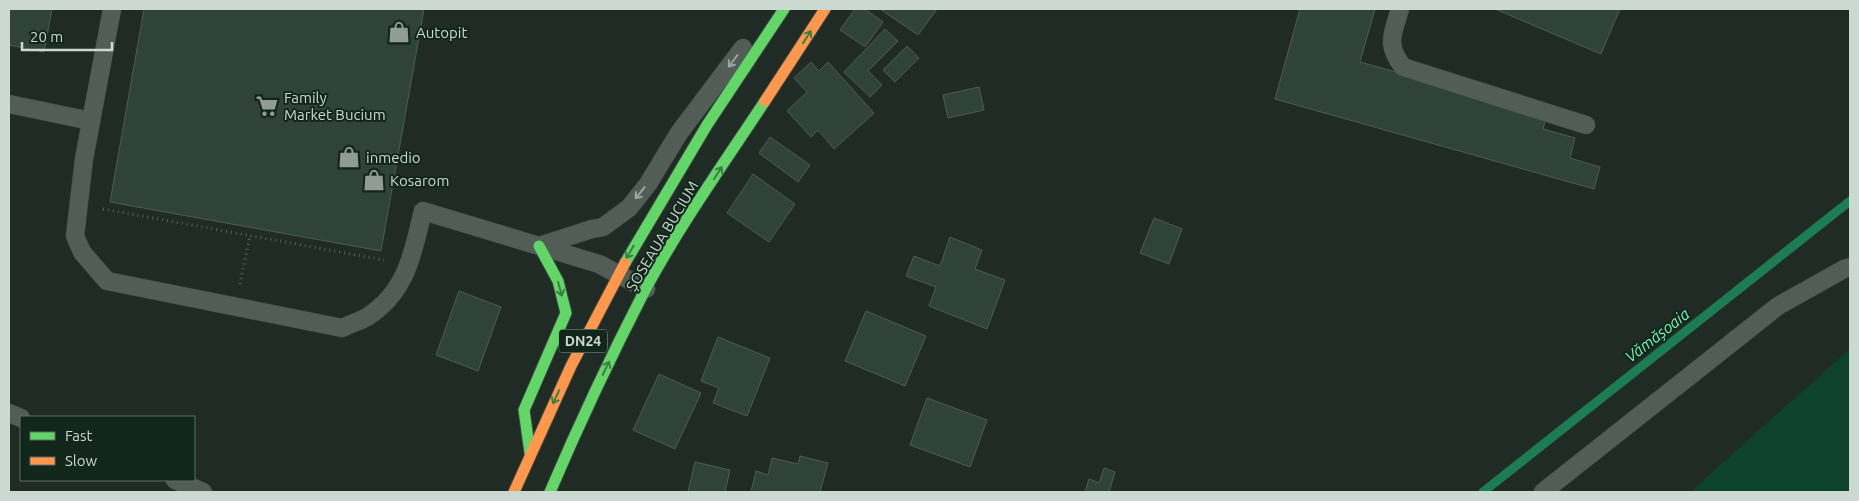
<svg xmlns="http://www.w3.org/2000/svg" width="1859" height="501" font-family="Ubuntu,sans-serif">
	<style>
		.green { fill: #0d422c }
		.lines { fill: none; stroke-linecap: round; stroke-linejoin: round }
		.stream { stroke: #1c7c54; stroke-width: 9 }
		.building { fill: #30433a; stroke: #515a55 }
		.lane-casing { stroke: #3d4641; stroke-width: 19 }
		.fast-casing { stroke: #3d4641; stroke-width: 13 }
		.slow-casing { stroke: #3d4641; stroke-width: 13 }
		.path { stroke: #58605c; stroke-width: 3; stroke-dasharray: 1 4; stroke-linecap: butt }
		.lane { stroke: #535d57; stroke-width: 18 }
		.fast { stroke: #63d668; stroke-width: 11 }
		.slow { stroke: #ff974d; stroke-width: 11 }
		.oneway { stroke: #3a7e42 }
		.oneway2 { stroke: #9ca7a0 }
		.labels { text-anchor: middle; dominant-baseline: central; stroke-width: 4; stroke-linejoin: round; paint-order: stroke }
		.shield { fill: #12261c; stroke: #94a39b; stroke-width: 1 }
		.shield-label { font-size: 14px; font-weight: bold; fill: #ccd9d1 }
		.poi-label { font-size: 15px; fill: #ccd9d1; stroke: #12261c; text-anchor: start }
		.street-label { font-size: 15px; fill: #ccd9d1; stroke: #12261c }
		.water-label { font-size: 16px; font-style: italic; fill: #77f6b8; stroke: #12261c }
	</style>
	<rect width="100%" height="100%" fill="#212b26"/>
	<path class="green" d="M1850 349V492H1690Z"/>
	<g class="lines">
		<path class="stream" d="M1483 492 1850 201"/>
	</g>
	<path class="building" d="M9 9H52L44 52 9 45Z
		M144 9H424L381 251 110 202Z
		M855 9H865L883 22 865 47 840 30Z
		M880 9H937L918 35Z
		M1300 9H1375L1360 62 1547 114 1543 129 1575 138 1570 158 1600 167 1594 189 1275 99Z
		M1495 9H1620L1601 54Z
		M885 29 898 41 868 71 882 85 870 97 844 72Z
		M907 46 919 58 895 82 883 70Z
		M811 62 819 71 828 62 874 113 834 149 818 130 811 137 787 111 807 92 794 78Z
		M979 87 984 110 948 118 943 95Z
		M770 137 810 165 798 182 759 153Z
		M753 174 795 204 769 242 727 213Z
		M1154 218 1182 229 1169 264 1140 253Z
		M950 237 982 250 975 269 1005 280 987 329 929 306 936 287 906 276 914 256 940 266Z
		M459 291 501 307 478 371 436 355Z
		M866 311 926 336 905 386 845 361Z
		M718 337 770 358 747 416 713 403 719 388 701 381Z
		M659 374 701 393 675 449 633 430Z
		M927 398 987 420 970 467 910 445Z
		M800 456 828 463 820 492H751L756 471 768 475 772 458 798 464Z
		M695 462 730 470 725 492H688Z
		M1104 468 1115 472 1109 492H1085L1089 479 1099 483Z"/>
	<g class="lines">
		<g class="lane-casing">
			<path id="lane" d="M112 9 84 159 75 236 82 252 107 281 342 328C350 324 360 321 367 317 407 292 413 252 423 211L599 264 646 289
				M1400 9C1393 34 1385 44 1403 67L1586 125
				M9 104 91 121
				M539 246 592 229 603 227 629 208 648 184 679 133 743 48
				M9 413 21 418
				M175 480 203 492
				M1543 492 1778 306 1844 269 1850 267"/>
		</g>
		<g class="fast-casing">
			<path id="fast" d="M625 263 707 125 784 9
				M530 453 524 410 566 313 558 281 539 246
				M550 492C579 424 611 356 645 290 680 225 724 163 765 101"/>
		</g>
		<g class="slow-casing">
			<path id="slow" d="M765 101 825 9
				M514 492 571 366 625 263"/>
		</g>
		<path class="path" d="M103 209 384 260
			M240 284 250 236"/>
		<use href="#lane" class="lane"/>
		<use href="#fast" class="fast"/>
		<use href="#slow" class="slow"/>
	</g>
	<defs><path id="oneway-shaft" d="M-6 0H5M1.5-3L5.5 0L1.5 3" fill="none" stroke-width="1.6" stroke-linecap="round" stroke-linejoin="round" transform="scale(1.25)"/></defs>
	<g class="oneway">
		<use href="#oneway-shaft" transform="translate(807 37) rotate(-57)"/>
		<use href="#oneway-shaft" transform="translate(718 173) rotate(-57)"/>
		<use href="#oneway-shaft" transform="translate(630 252) rotate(120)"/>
		<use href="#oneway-shaft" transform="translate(560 289) rotate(75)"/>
		<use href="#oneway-shaft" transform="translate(606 368) rotate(-64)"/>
		<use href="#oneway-shaft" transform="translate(556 397) rotate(115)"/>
	</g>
	<g class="oneway2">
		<use href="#oneway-shaft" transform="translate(733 61) rotate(127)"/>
		<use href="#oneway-shaft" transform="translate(640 193) rotate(129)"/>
	</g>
	<defs>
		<g id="shop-bare" transform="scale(1.725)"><path d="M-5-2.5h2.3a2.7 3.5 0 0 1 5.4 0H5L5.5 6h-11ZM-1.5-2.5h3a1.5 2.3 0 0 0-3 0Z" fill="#909c95" stroke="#12261c" stroke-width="2.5" paint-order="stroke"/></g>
		<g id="supermarket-bare" transform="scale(1.725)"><path d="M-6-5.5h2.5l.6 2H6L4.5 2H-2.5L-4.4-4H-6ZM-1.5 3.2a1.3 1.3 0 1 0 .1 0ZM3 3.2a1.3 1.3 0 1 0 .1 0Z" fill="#909c95" stroke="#12261c" stroke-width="2.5" paint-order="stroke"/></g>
	</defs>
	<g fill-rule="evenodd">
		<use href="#shop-bare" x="399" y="32"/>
		<use href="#supermarket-bare" x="267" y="106"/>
		<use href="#shop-bare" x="349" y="157"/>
		<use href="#shop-bare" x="374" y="180"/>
	</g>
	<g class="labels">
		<rect class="shield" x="559" y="329.5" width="48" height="23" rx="4"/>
		<g class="shield-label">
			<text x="583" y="341">DN24</text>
		</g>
		<g class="poi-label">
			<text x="416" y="32">Autopit</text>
			<text x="284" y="97">Family<tspan x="284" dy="17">Market Bucium</tspan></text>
			<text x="366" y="157">inmedio</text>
			<text x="390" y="180">Kosarom</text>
		</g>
		<g class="street-label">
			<text transform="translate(662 236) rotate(-59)">ȘOSEAUA BUCIUM</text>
		</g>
		<g class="water-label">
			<text transform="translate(1657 335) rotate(-38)">Vămășoaia</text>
		</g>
	</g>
	<rect width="1859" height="501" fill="none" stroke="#ccd9d1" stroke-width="20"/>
	<rect x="20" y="416" width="175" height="65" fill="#12261c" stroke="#5c6e64"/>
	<rect x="30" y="432" width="25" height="8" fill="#63d668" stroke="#5c6e64"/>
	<text x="65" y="441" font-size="15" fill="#ccd9d1">Fast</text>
	<rect x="30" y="457" width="25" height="8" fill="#ff974d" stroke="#5c6e64"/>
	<text x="65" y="466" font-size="15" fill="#ccd9d1">Slow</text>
	<path d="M22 42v8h90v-8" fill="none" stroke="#ccd9d1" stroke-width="2.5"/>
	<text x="30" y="42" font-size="15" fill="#ccd9d1" stroke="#12261c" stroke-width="4" paint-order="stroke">20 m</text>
</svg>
